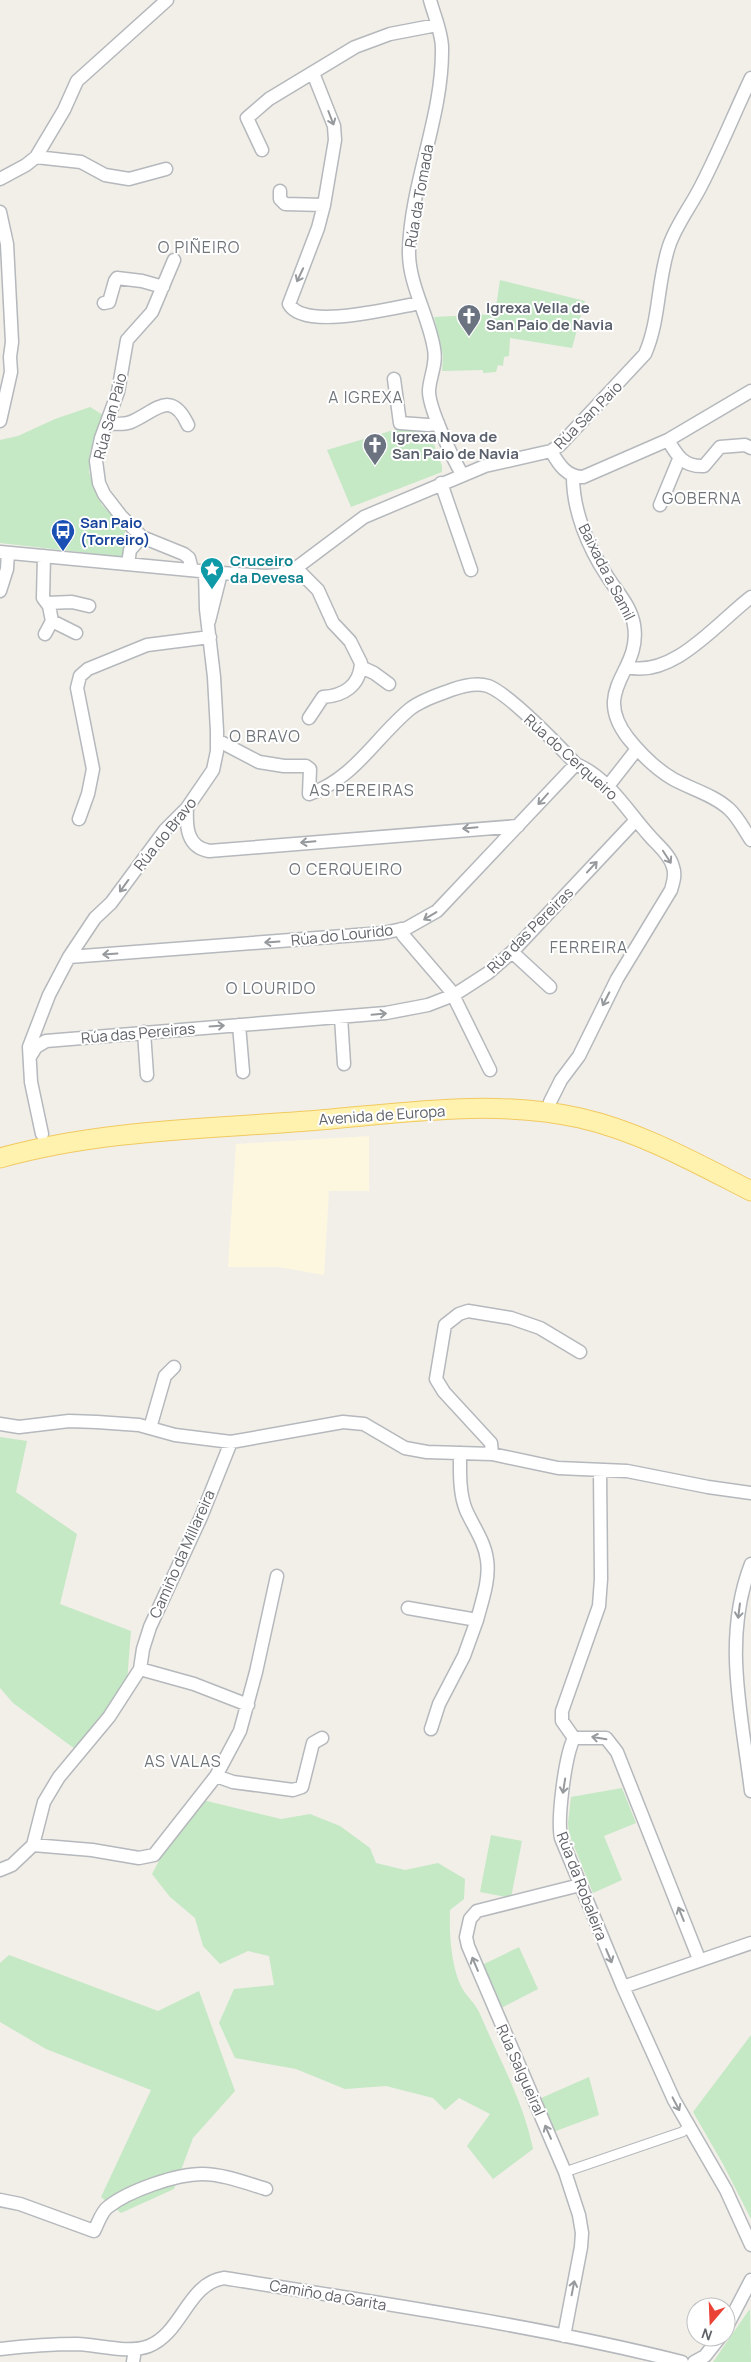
<svg xmlns="http://www.w3.org/2000/svg" width="751" height="2362" font-family="Manrope,sans-serif">
	<style>
		.commercial { fill: #fef7e0 }
		.green { fill: #c5e8c5 }
		.lines { fill: none; stroke-linecap: round; stroke-linejoin: round }
		.pedestrian-casing { stroke: #b5b8bc; stroke-width: 11 }
		.minor-casing { stroke: #b5b8bc; stroke-width: 15 }
		.primary-casing { stroke: #f2c960; stroke-width: 21 }
		.pedestrian { stroke: #fff; stroke-width: 9 }
		.minor { stroke: #fff; stroke-width: 12 }
		.primary { stroke: #fff2af; stroke-width: 19 }
		.oneway { stroke: #979a9d }
		.labels { text-anchor: middle; dominant-baseline: central; stroke-width: 4; stroke-linejoin: round; paint-order: stroke }
		.street-label { font-size: 15px; fill: #5f6368; stroke: #fff }
		.worship-label { font-size: 15px; font-weight: bold; fill: #5b616d; stroke: #fff; text-anchor: start }
		.transit-label { font-size: 15px; font-weight: bold; fill: #164399; stroke: #fff; text-anchor: start }
		.culture-label { font-size: 15px; font-weight: bold; fill: #0d838f; stroke: #fff; text-anchor: start }
		.neighbourhood-label { font-size: 16px; letter-spacing: 1px; fill: #70757a; stroke: #fff }
	</style>
	<rect width="100%" height="100%" fill="#f1efe8"/>
	<path class="commercial" d="M369 1136V1191H329L324 1275 279 1267H228L236 1144Z"/>
	<path class="green" d="M500 280 585 301 572 348 510 338 509 356 504 357 503 366 498 365 496 372 483 373V370L442 371 443 356 434 317 495 314Z
		M90 407 103 415 90 452 89 472 102 505 125 527V555L123 557 0 543V440L18 436 55 419Z
		M428 428 442 466V472L351 507 327 450 397 429Z
		M0 1437 27 1441 16 1492 77 1534 60 1604 131 1631 126 1694 79 1752 13 1703 0 1688Z
		M622 1788 636 1823 604 1836 622 1880 593 1893 569 1834 568 1823 571 1797Z
		M203 1800 281 1819 310 1814 340 1826 370 1848 376 1863 405 1870 438 1863 465 1879 464 1899 450 1910C449 1933 451 1967 462 1988 467 1997 476 2004 480 2014 499 2059 523 2100 533 2149L493 2179 467 2146 490 2114 459 2098 445 2110 433 2098 386 2086 345 2089 296 2069 235 2058 219 2023 234 1989 274 1985 269 1956 248 1951 220 1964 203 1946 195 1918 170 1897 152 1874 169 1842 192 1818Z
		M491 1835 522 1841 511 1898 480 1892Z
		M519 1947 538 1989 501 2008 482 1965Z
		M9 1955 158 2011 199 1991 235 2091 193 2138 174 2189 121 2213 101 2197 151 2090 46 2049 0 2022V1963Z
		M751 2035V2219L723 2164 693 2112Z
		M589 2077 599 2115 553 2132 539 2099Z
		M750 2310 751 2362H713L749 2310Z"/>
	<g class="lines">
		<g class="pedestrian-casing">
			<path id="pedestrian" d="M565 2172 682 2132 689 2127"/>
		</g>
		<g class="minor-casing">
			<path id="minor" d="M430 0C434 15 442 33 442 48 443 116 411 182 409 250 408 284 429 316 434 349 437 364 430 376 429 390 428 407 453 459 462 474
				M313 73 334 126 335 140 324 205 318 228 289 304C304 331 392 308 420 303
				M262 150 247 118 269 99 355 47 390 34 437 25
				M36 157 81 162 105 175 129 179 166 169
				M0 179 26 165 36 157 64 110 77 81 167 0
				M280 191V199L285 204 324 205
				M0 212 7 244 12 342 10 357 11 372 0 421
				M174 260 152 312 127 340 118 392 101 438 96 461 99 483 104 494 121 516 142 537 184 554 189 558 192 570
				M104 303 109 302 115 281 117 278 142 281 163 287
				M394 379 400 423 428 425 438 423
				M107 423C115 424 124 425 131 422 155 412 171 388 188 425
				M668 440C677 456 684 467 704 466L720 447 745 445 751 448
				M551 451C559 465 567 477 583 477L668 440 751 391
				M573 477C573 511 588 547 607 576 617 592 631 606 634 625 642 672 590 688 628 738 640 753 656 769 673 779 691 789 714 795 729 809 739 818 744 830 751 840
				M441 483 471 570
				M660 505 679 459
				M0 552 221 573 266 576 279 575 296 568 364 517 485 466 551 451 560 445 645 354C660 320 657 282 669 246 676 225 691 206 701 186 719 151 734 114 751 78
				M44 556 43 598 49 606 52 621 45 634
				M128 564 130 550 142 537
				M296 568 318 590 333 623 350 641 361 663C360 686 343 696 323 697L309 718
				M0 591 7 569 8 553
				M47 603 72 602 89 606
				M52 621 76 633
				M209 621 221 573
				M361 667 374 673 389 684
				M627 667C673 679 718 622 751 597
				M217 740 259 762 284 766H306L310 769 309 794C353 780 376 737 410 709 421 700 438 695 451 690 462 686 476 682 488 686 510 694 558 745 576 764 608 778 626 809 648 834 656 844 670 854 673 867 676 875 673 883 671 890L617 979 579 1056 561 1080 550 1102
				M608 786 637 749
				M187 808C186 827 187 847 209 851L518 826
				M79 819 88 794 93 769 77 688 80 676 88 669 147 645 210 637
				M401 929 403 935 451 991 490 1070
				M512 952 550 987
				M69 957 383 933 407 928 437 911 576 764
				M341 1017 344 1064
				M239 1025 243 1072
				M144 1032 147 1075
				M30 1057 36 1047 46 1041 386 1013 428 1005 454 995 488 973 512 952 636 820
				M42 1134 31 1082 29 1047 49 995 69 957 95 918 111 903 165 830 187 808 213 770 217 751V731L214 677 206 609 205 571
				M0 1424 19 1427 69 1421 97 1422 139 1425 175 1435 231 1442 343 1422 364 1424 405 1448 427 1452 492 1454 558 1468 627 1471 708 1487 751 1493
				M150 1428 165 1376 174 1367
				M492 1454 491 1443 444 1392 436 1379 445 1325 459 1314 468 1311 511 1318 540 1328 580 1352
				M751 1564C722 1639 742 1715 751 1791
				M408 1608 477 1620C482 1601 490 1579 487 1560 485 1542 473 1526 466 1510 459 1493 460 1471 460 1453
				M140 1669 194 1684 248 1705
				M431 1729 439 1704 464 1656 477 1620
				M574 1738C565 1756 557 1819 561 1838L623 1987 674 2100 726 2190 751 2245
				M574 1738 562 1721V1711L599 1606 601 1579 600 1470
				M574 1738H606L617 1752 699 1959
				M216 1776 233 1782 293 1790 302 1787 313 1743 322 1738
				M33 1845 92 1850 139 1858 154 1855 216 1776 240 1731 256 1672 277 1576
				M0 1870 12 1865 33 1845 44 1802 59 1777 109 1717 140 1669 143 1649 150 1627 201 1517 231 1442
				M623 1987 751 1943
				M0 2200 20 2204 94 2231C98 2224 101 2212 108 2207 128 2191 176 2174 202 2174 223 2174 246 2183 266 2189
				M726 2328 751 2280
				M564 2336 581 2247 582 2233 579 2215 565 2172 468 1946 466 1937 470 1919 477 1911 580 1885
				M0 2349C26 2346 51 2344 77 2344 100 2345 128 2354 149 2346 182 2333 188 2283 224 2278 377 2303 531 2324 682 2362
				M133 2362 135 2349
				M694 2362 705 2356 720 2337"/>
		</g>
		<g class="primary-casing">
			<path id="primary" d="M0 1158C99 1130 205 1129 307 1121 397 1114 491 1098 580 1118 641 1132 696 1163 751 1191"/>
		</g>
		<use href="#pedestrian" class="pedestrian"/>
		<use href="#minor" class="minor"/>
		<use href="#primary" class="primary"/>
	</g>
	<defs><path id="oneway-shaft" d="M-6 0H5M1.5-3L5.5 0L1.5 3" fill="none" stroke-width="1.6" stroke-linecap="round" stroke-linejoin="round" transform="scale(1.25)"/></defs>
	<g class="oneway">
		<use href="#oneway-shaft" transform="translate(331 118) rotate(69)"/>
		<use href="#oneway-shaft" transform="translate(300 275) rotate(115)"/>
		<use href="#oneway-shaft" transform="translate(543 799) rotate(132)"/>
		<use href="#oneway-shaft" transform="translate(470 828) rotate(175)"/>
		<use href="#oneway-shaft" transform="translate(308 842) rotate(175)"/>
		<use href="#oneway-shaft" transform="translate(667 857) rotate(57)"/>
		<use href="#oneway-shaft" transform="translate(592 867) rotate(-47)"/>
		<use href="#oneway-shaft" transform="translate(124 886) rotate(126)"/>
		<use href="#oneway-shaft" transform="translate(430 916) rotate(149)"/>
		<use href="#oneway-shaft" transform="translate(272 942) rotate(176)"/>
		<use href="#oneway-shaft" transform="translate(110 954) rotate(176)"/>
		<use href="#oneway-shaft" transform="translate(606 999) rotate(117)"/>
		<use href="#oneway-shaft" transform="translate(379 1014) rotate(-5)"/>
		<use href="#oneway-shaft" transform="translate(217 1026) rotate(-4)"/>
		<use href="#oneway-shaft" transform="translate(739 1611) rotate(97)"/>
		<use href="#oneway-shaft" transform="translate(599 1738) rotate(-171)"/>
		<use href="#oneway-shaft" transform="translate(564 1786) rotate(99)"/>
		<use href="#oneway-shaft" transform="translate(681 1914) rotate(-112)"/>
		<use href="#oneway-shaft" transform="translate(609 1956) rotate(67)"/>
		<use href="#oneway-shaft" transform="translate(475 1964) rotate(-113)"/>
		<use href="#oneway-shaft" transform="translate(676 2104) rotate(62)"/>
		<use href="#oneway-shaft" transform="translate(548 2132) rotate(-114)"/>
		<use href="#oneway-shaft" transform="translate(573 2288) rotate(-79)"/>
	</g>
	<defs>
		<g id="church-pin" transform="scale(1.25)"><path d="M0 17L-7.5 6A9.5 9.5 0 1 1 7.5 6Z" fill="#6b7280" stroke="#fff"/><path d="M-1.2-6h2.4v3.5h3.3v2.4h-3.3V6h-2.4V-.1h-3.3v-2.4h3.3Z" fill="#fff"/></g>
		<g id="bus-pin" transform="scale(1.25)"><path d="M0 17L-7.5 6A9.5 9.5 0 1 1 7.5 6Z" fill="#1a4fb4" stroke="#fff"/><path d="M-5-6H5V4H4V6H2V4H-2V6H-4V4H-5ZM-3.5-4V0h7V-4ZM-3.5 1.2v1.5H-2V1.2ZM2 1.2v1.5H3.5V1.2Z" fill="#fff"/></g>
		<g id="sight-pin" transform="scale(1.25)"><path d="M0 17L-7.5 6A9.5 9.5 0 1 1 7.5 6Z" fill="#0f9aa8" stroke="#fff"/><path d="M0-6L1.8-2.2L6-1.7L2.9 1.2L3.7 5.4L0 3.3L-3.7 5.4L-2.9 1.2L-6-1.7L-1.8-2.2Z" fill="#fff"/></g>
	</defs>
	<g fill-rule="evenodd">
		<use href="#church-pin" x="469" y="316"/>
		<use href="#church-pin" x="375" y="445"/>
		<use href="#bus-pin" x="63" y="531"/>
		<use href="#sight-pin" x="212" y="569"/>
	</g>
	<g class="labels">
		<g class="street-label">
			<text transform="translate(419 196) rotate(-80)">Rúa da Tomada</text>
			<text transform="translate(588 415) rotate(-45)">Rúa San Paio</text>
			<text transform="translate(110 416) rotate(-75)">Rúa San Paio</text>
			<text transform="translate(607 572) rotate(63)">Baixada a Samil</text>
			<text transform="translate(571 757) rotate(42)">Rúa do Cerqueiro</text>
			<text transform="translate(165 834) rotate(-51)">Rúa do Bravo</text>
			<text transform="translate(530 930) rotate(-45)">Rúa das Pereiras</text>
			<text transform="translate(342 935) rotate(-6)">Rúa do Lourido</text>
			<text transform="translate(138 1033) rotate(-5)">Rúa das Pereiras</text>
			<text transform="translate(382 1115) rotate(-4)">Avenida de Europa</text>
			<text transform="translate(182 1554) rotate(-66)">Camiño da Millareira</text>
			<text transform="translate(582 1886) rotate(69)">Rúa da Robaleira</text>
			<text transform="translate(521 2070) rotate(66)">Rúa Salgueiral</text>
			<text transform="translate(328 2295) rotate(10)">Camiño da Garita</text>
		</g>
		<g class="worship-label">
			<text x="486" y="307">Igrexa Vella de<tspan x="486" dy="17">San Paio de Navia</tspan></text>
			<text x="392" y="436">Igrexa Nova de<tspan x="392" dy="17">San Paio de Navia</tspan></text>
		</g>
		<g class="transit-label">
			<text x="80" y="522">San Paio<tspan x="80" dy="17">(Torreiro)</tspan></text>
		</g>
		<g class="culture-label">
			<text x="230" y="560">Cruceiro<tspan x="230" dy="17">da Devesa</tspan></text>
		</g>
		<g class="neighbourhood-label">
			<text x="199" y="247">O PIÑEIRO</text>
			<text x="366" y="397">A IGREXA</text>
			<text x="702" y="498">GOBERNA</text>
			<text x="265" y="736">O BRAVO</text>
			<text x="362" y="790">AS PEREIRAS</text>
			<text x="346" y="869">O CERQUEIRO</text>
			<text x="589" y="947">FERREIRA</text>
			<text x="271" y="988">O LOURIDO</text>
			<text x="183" y="1761">AS VALAS</text>
		</g>
	</g>
	<g transform="translate(711 2322) rotate(199)"><circle r="24" fill="#ffffff" stroke="#bfc1c3"/>
	<path d="M0-4L9 19L0 12L-9 19Z" fill="#ea4335"/>
	<text y="-8" font-size="14" font-weight="bold" text-anchor="middle" fill="#5f6368">N</text>
	</g>
</svg>
